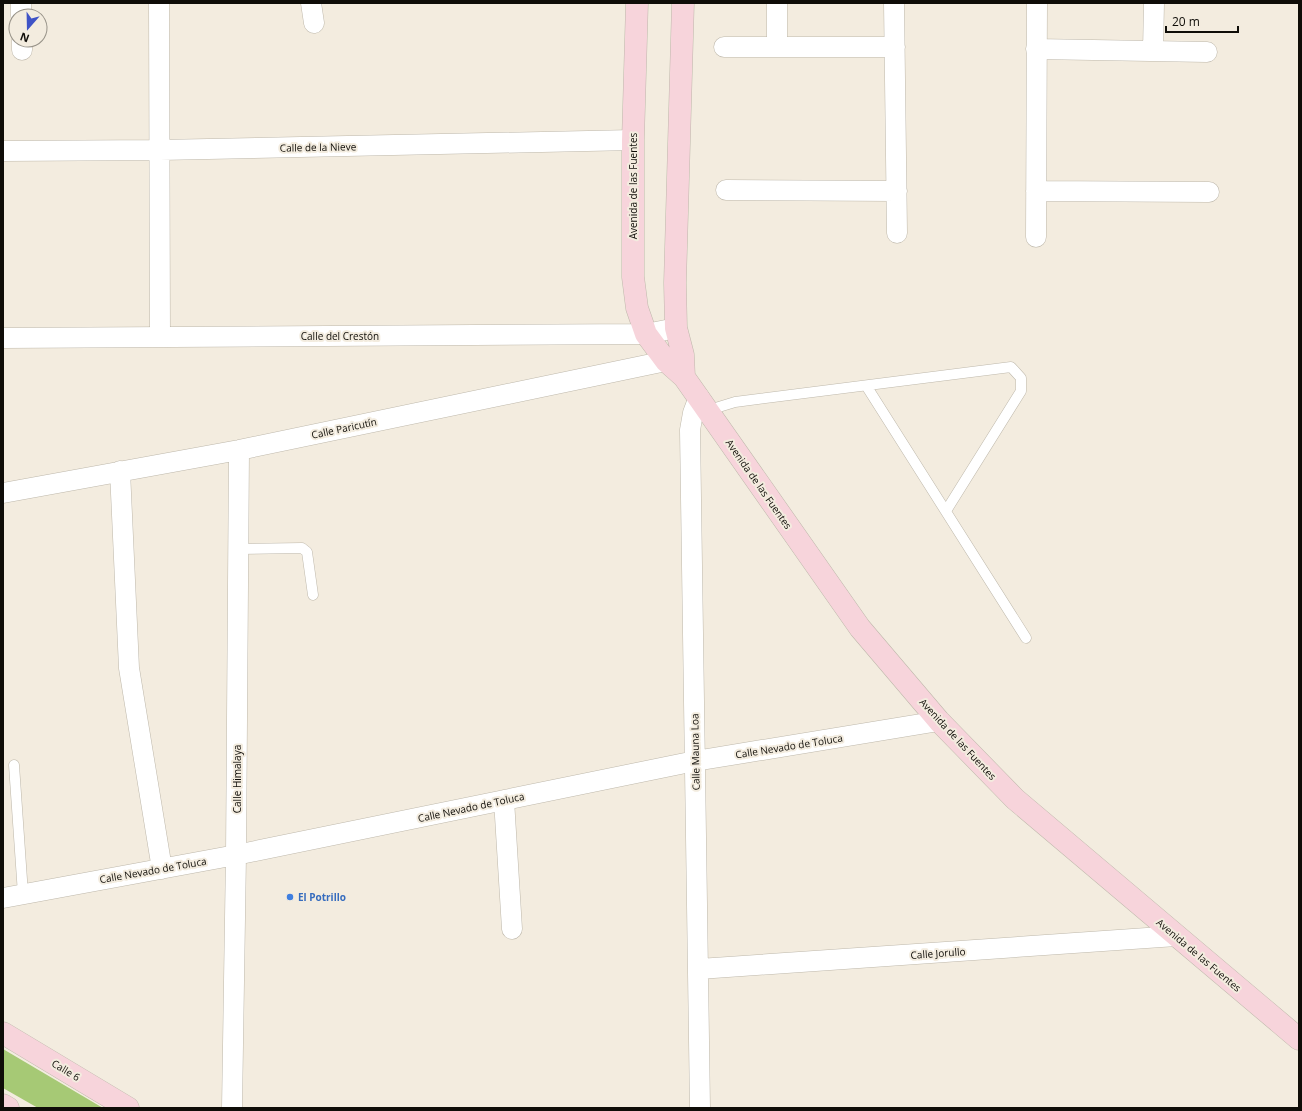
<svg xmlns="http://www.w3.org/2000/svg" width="1302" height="1111" font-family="'Open Sans',sans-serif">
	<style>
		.green { fill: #a6c975 }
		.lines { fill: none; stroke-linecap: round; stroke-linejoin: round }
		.service-casing { stroke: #beb8ab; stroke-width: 11 }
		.minor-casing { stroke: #beb8ab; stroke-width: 21 }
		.secondary-casing { stroke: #beb8ab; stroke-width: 23 }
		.service { stroke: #fff; stroke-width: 10 }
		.minor { stroke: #fff; stroke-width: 20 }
		.secondary { stroke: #f7d4db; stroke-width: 22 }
		.shop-dot { fill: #3f7fe0; stroke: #f3ecdf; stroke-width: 1.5 }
		.labels { text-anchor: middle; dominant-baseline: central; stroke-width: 4; stroke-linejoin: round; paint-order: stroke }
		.street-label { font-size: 10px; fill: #0f0d08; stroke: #f3ecdf }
		.shop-label { font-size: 10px; font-weight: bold; fill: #366cbe; stroke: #f3ecdf; text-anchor: start }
	</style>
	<rect width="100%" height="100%" fill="#f3ecdf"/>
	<path class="green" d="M3 1049 103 1108H38L3 1088Z"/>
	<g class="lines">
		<g class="service-casing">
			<path id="service" d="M867 387 1026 638
				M709 410 735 402 1011 367 1021 378V391L946 511
				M238 549 302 548 307 552 313 595
				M14 765 23 894"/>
		</g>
		<g class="minor-casing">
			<path id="minor" d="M21 3V16
				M159 3 160 337
				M311 3 314 23
				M894 3 897 233
				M22 40V50
				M724 47H895
				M777 47V3
				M1036 49 1207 52
				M1153 51 1154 3
				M3 151 160 150 633 140
				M726 190 897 191
				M1036 191 1209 192
				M1036 237 1037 3
				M3 338 646 334 676 328
				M699 397 693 413 690 430 700 1108
				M120 471 129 668 162 869
				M3 493 239 450 666 361 681 356
				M504 800 512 929
				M3 898 236 855 695 761 939 721
				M699 969 1176 936
				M232 1108 236 855 239 450"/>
		</g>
		<g class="secondary-casing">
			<path id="secondary" d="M637 3 633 140V277L637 308 646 334 666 361 684 377 860 628 939 721 1015 799 1299 1039
				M683 3 675 283 676 328 683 355 684 377
				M3 1033 128 1108
				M3 1105 8 1108"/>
		</g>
		<use href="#service" class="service"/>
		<use href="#minor" class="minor"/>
		<use href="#secondary" class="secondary"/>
	</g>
	<circle class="shop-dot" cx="290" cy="897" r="4"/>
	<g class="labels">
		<g class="street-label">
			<text transform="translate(318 147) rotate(-1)">Calle de la Nieve</text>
			<text transform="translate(633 186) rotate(-90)">Avenida de las Fuentes</text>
			<text x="340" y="336">Calle del Crestón</text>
			<text transform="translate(344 428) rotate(-12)">Calle Paricutín</text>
			<text transform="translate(759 484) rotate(55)">Avenida de las Fuentes</text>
			<text transform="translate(958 739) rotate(47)">Avenida de las Fuentes</text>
			<text transform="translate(789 746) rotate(-9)">Calle Nevado de Toluca</text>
			<text transform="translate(695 752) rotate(-91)">Calle Mauna Loa</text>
			<text transform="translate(237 779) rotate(-90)">Calle Himalaya</text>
			<text transform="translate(471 807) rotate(-12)">Calle Nevado de Toluca</text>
			<text transform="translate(153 870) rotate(-10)">Calle Nevado de Toluca</text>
			<text transform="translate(938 953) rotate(-4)">Calle Jorullo</text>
			<text transform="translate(1199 955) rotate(40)">Avenida de las Fuentes</text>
			<text transform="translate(66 1070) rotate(31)">Calle 6</text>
		</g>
		<g class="shop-label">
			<text x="298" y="897">El Potrillo</text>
		</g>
	</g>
	<rect width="1302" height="1111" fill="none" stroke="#0f0d08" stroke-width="8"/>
	<g transform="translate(28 28) rotate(200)"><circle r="19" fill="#f3ecdf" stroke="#989389"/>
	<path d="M0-3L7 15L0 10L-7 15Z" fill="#3f53c6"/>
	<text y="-6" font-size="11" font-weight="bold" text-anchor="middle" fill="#0f0d08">N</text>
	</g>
	<path d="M1166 26v6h72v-6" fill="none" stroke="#0f0d08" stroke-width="2"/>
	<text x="1172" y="26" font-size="12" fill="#0f0d08" stroke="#f3ecdf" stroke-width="3" paint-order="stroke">20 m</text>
</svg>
